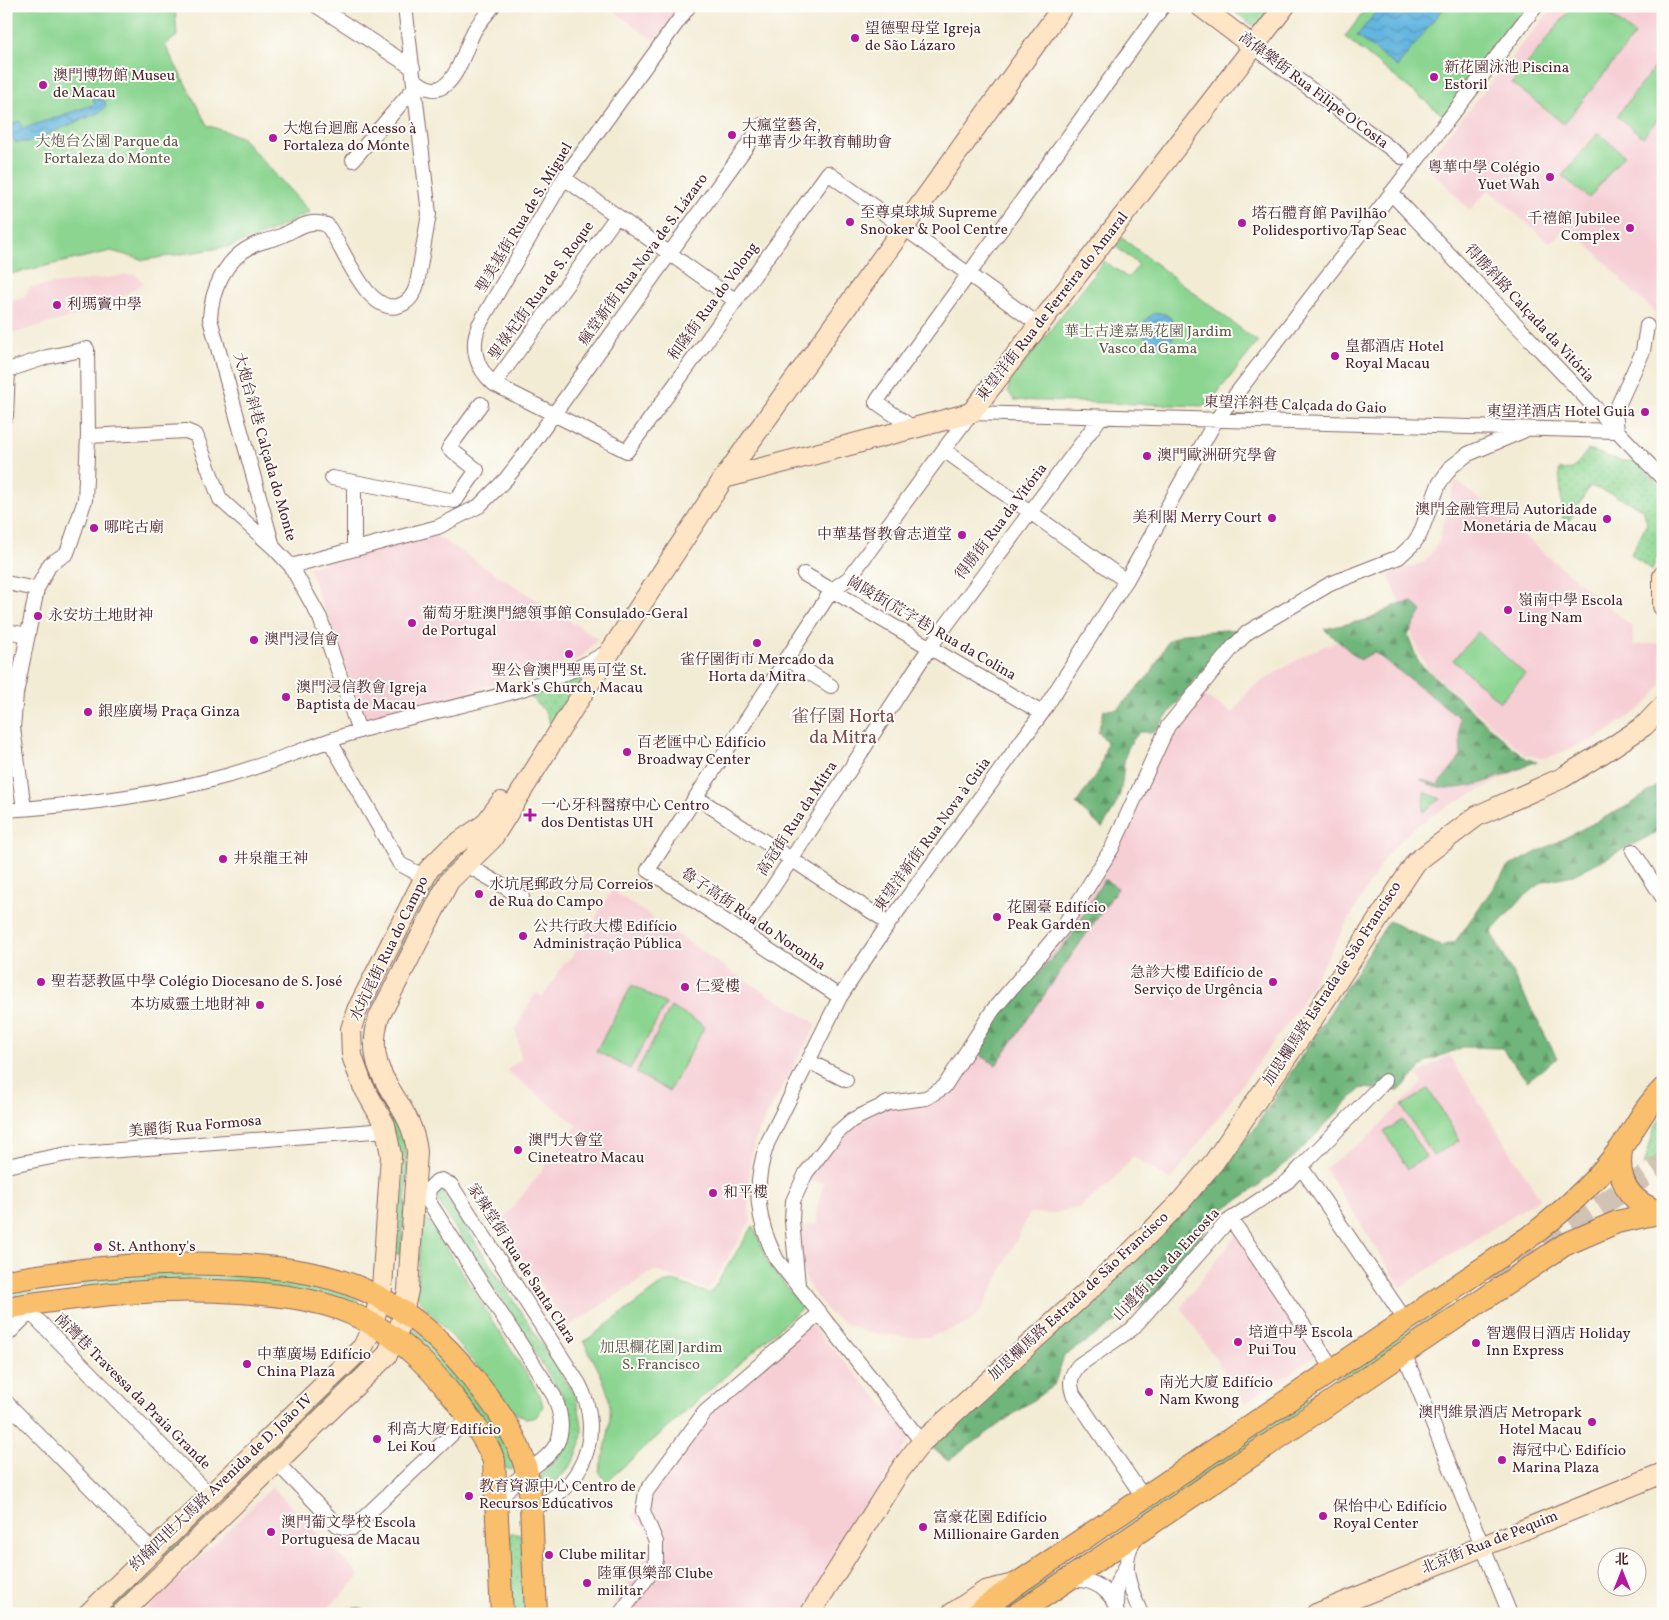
<svg xmlns="http://www.w3.org/2000/svg" width="1669" height="1620" font-family="Vollkorn,'Noto Serif SC',serif">
	<style>
		.built { fill: #f6cfd5 }
		.grass { fill: url(#grass-dots); stroke: #6a7a5e }
		.forest { fill: url(#forest-firs); stroke: #5d6a53 }
		.park { fill: #8bd591; stroke: #6a7a5e }
		.water { fill: url(#water-waves); stroke: #576a86 }
		.lines { fill: none; stroke-linecap: round; stroke-linejoin: round }
		.primary-tunnel { stroke: #d1c3b3; stroke-width: 22; stroke-dasharray: 22 11; stroke-linecap: butt }
		.street-casing { stroke: #856766; stroke-width: 16 }
		.secondary-casing { stroke: #856766; stroke-width: 22 }
		.primary-casing { stroke: #856766; stroke-width: 24 }
		.street { stroke: #fff; stroke-width: 14 }
		.secondary { stroke: #fde5c5; stroke-width: 20 }
		.primary { stroke: #f9bf6d; stroke-width: 22 }
		.poi-dot { fill: #b5179e; stroke: #fdfcf7; stroke-width: 2 }
		.labels { text-anchor: middle; dominant-baseline: central; stroke-width: 4; stroke-linejoin: round; paint-order: stroke }
		.poi-label { font-size: 15px; fill: #4a1f2b; stroke: #fdfcf7; text-anchor: start }
		.street-label { font-size: 15px; fill: #4a1f2b; stroke: #fdfcf7 }
		.park-label { font-size: 15px; fill: #5e564a; stroke: #fdfcf7 }
		.quarter-label { font-size: 18px; fill: #7a4849; stroke: #fdfcf7 }
	</style>
	<defs>
		<pattern id="grass-dots" width="8" height="8" patternUnits="userSpaceOnUse" patternTransform="scale(1.25)"><rect width="8" height="8" fill="#8bd591"/><path d="M2 2h.1M6 6h.1" fill="none" stroke="#79b67d" stroke-width="1.8" stroke-linecap="round"/></pattern>
		<pattern id="forest-firs" width="22" height="20" patternUnits="userSpaceOnUse" patternTransform="scale(1.25)"><rect width="22" height="20" fill="#70b67b"/><path d="M5 1l3.5 6h-7zM16 11l3.5 6h-7z" fill="#5e9365"/></pattern>
		<pattern id="water-waves" width="16" height="10" patternUnits="userSpaceOnUse" patternTransform="scale(1.25)"><rect width="16" height="10" fill="#64b6e0"/><path d="M0 5q4-4 8 0t8 0" fill="none" stroke="#5493b6"/></pattern>
	</defs>
	<rect width="100%" height="100%" fill="#fdfcf7"/>
	<filter id="ink" filterUnits="userSpaceOnUse"><feTurbulence type="fractalNoise" baseFrequency=".02" numOctaves="2"/><feDisplacementMap in="SourceGraphic" scale="10" xChannelSelector="R" yChannelSelector="G"/><feConvolveMatrix kernelMatrix="1 2 1 2 8 2 1 2 1" color-interpolation-filters="sRGB"/></filter>
	<filter id="wash" filterUnits="userSpaceOnUse"><feTurbulence type="fractalNoise" baseFrequency=".0096" numOctaves="4" result="noise"/><feDisplacementMap in="SourceGraphic" scale="20" xChannelSelector="R" yChannelSelector="G"/><feGaussianBlur stdDeviation="1.12" result="paint"/><feColorMatrix in="noise" values="0 0 0 0 0 0 0 0 0 0 0 0 0 0 0 0 0 1.4 0 .05"/><feComposite in="paint" operator="in"/></filter>
	<g filter="url(#wash)">
		<rect width="100%" height="100%" fill="#f3ecd5"/>
		<path class="built" d="M607 6H681L654 41Z
			M1554 6H1663V330L1653 328 1655 313 1652 309 1622 282 1621 278 1568 226 1550 243 1489 190 1470 210 1424 164Z
			M135 274 144 283 102 309 6 335V302L23 298 31 287Z
			M1456 480 1633 627V645L1660 643 1662 676 1660 685 1654 696 1640 709 1598 738 1546 758 1526 755 1428 669 1420 655 1388 573 1425 562 1438 543Z
			M430 532 598 639 581 658 366 722 308 567Z
			M1398 617 1411 659 1429 685 1492 728 1525 767 1446 807 1413 828 1385 857 1297 1010 1171 1181 1133 1156 1109 1185 1078 1208 1049 1214 1030 1213 981 1311 967 1324 929 1337H909L866 1332 846 1324 829 1313 813 1292 802 1270 799 1228 817 1223V1208L824 1182 807 1180 837 1129 852 1112 869 1104 925 1095 938 1088 1058 935 1193 689 1233 713 1251 688 1310 652Z
			M612 890 735 974 817 1024 757 1134 751 1158 748 1193 750 1222 708 1290 655 1270 568 1327 500 1224 577 1125 507 1071 521 1059 516 1030 525 1011 536 993 543 997 564 963 574 955Z
			M1449 1055 1540 1198 1401 1287 1325 1168 1368 1137 1422 1083 1418 1074Z
			M1236 1235 1317 1355 1245 1403 1181 1307Z
			M809 1323 912 1436 802 1614H626L615 1602 658 1540 632 1516 725 1396Z
			M272 1487 360 1576 322 1614H142Z"/>
		<path class="grass" d="M1227 6H1279L1260 31Z
			M1588 450 1623 461H1635L1663 488V541L1652 571 1631 554 1647 523 1643 509 1614 495 1590 486 1569 521 1563 519 1559 470 1573 469Z
			M591 670 551 726 545 711 526 693 554 685Z
			M1424 792 1441 799 1423 812Z
			M486 835 488 837 370 1023 405 1144 408 1170 401 1254H392L398 1169 363 1057 362 1035 398 951 427 896 455 859Z
			M1663 1115V1153L1644 1166 1654 1129Z
			M441 1189 575 1395C577 1405 582 1418 582 1429 582 1460 564 1474 543 1493L539 1478C563 1452 571 1436 565 1400L436 1198 435 1193Z
			M161 1270 269 1276 335 1287 359 1300 354 1304 84 1287 81 1284V1280Z
			M59 1284 58 1290 6 1299V1289Z
			M1450 1307 1417 1337 1008 1614H992L1414 1326Z
			M407 1327 424 1335 502 1428 514 1467 512 1470 505 1468 406 1334Z
			M359 1357 366 1363 165 1560 159 1553Z
			M511 1533 521 1535 526 1614H513L508 1542Z
			M145 1566 153 1573 112 1614H97Z"/>
		<path class="forest" d="M1413 602 1422 611 1408 635 1418 662 1512 747 1527 759 1537 761C1504 774 1454 803 1420 779L1438 785 1461 756 1459 717 1374 652 1360 660 1324 629 1370 619 1397 605Z
			M1240 629 1192 683 1155 732H1140C1117 755 1127 770 1119 797 1115 808 1108 819 1102 828L1076 804 1100 769 1107 742 1098 732 1104 710 1118 709 1152 672 1168 641 1184 633Z
			M1663 782V829L1573 875 1544 881 1521 899 1491 932 1557 1058 1527 1081 1502 1048 1463 1047 1428 1061 1399 1091 1361 1088 1295 1156 1250 1192 1216 1214 1162 1291 1064 1356 1054 1385 948 1461 929 1445 1131 1261 1253 1131 1389 921 1441 946 1455 942 1508 867 1631 804Z
			M1104 879 1118 888 996 1065 980 1055 978 1047 993 1023 1071 937Z"/>
		<path class="park" d="M6 6H175L177 36 165 45 207 125 241 137 310 212 269 232 232 246 144 260 111 251 6 275Z
			M1368 6H1529L1444 116 1345 37Z
			M1573 6H1599L1635 35 1564 124 1512 83Z
			M1663 56V112L1643 137 1617 116Z
			M1598 133 1624 155 1589 198 1562 176Z
			M1122 238 1258 342 1207 406 1014 400 1008 391 1009 383 1104 261 1128 278 1139 265 1115 246Z
			M1478 632 1525 674 1500 702 1453 660Z
			M632 985 666 1004 630 1069 596 1051Z
			M671 1007 705 1026 669 1091 636 1073Z
			M1428 1089 1460 1140 1433 1156 1402 1106Z
			M1402 1120 1426 1157 1408 1169 1384 1132Z
			M421 1209 540 1395 543 1406 536 1417 527 1419 512 1411 462 1348 421 1302 417 1294Z
			M753 1226 768 1262 802 1308 606 1482 599 1471C606 1447 615 1416 607 1391 602 1374 592 1358 584 1342L663 1283 674 1281 710 1294Z"/>
		<path class="water" d="M1381 6H1445L1397 67 1357 36Z
			M93 98 105 101 106 106 100 112 29 142H15L10 135 14 123 20 121 22 129 95 104Z
			M1143 329a16 16 0 1 1 32 0a16 16 0 1 1-32 0Z"/>
	</g>
	<g filter="url(#ink)">
		<g class="lines">
			<path class="primary-tunnel" d="M1489 1280 1663 1164"/>
			<g class="street-casing">
				<path id="street" d="M317 6 413 68
					M689 6 564 178 479 325C470 348 476 368 494 384L627 451 828 173 1039 325
					M1254 47 1402 157
					M414 79C451 112 462 54 474 31 479 22 487 14 493 6
					M353 160 415 87
					M564 178 736 301
					M1391 193 1663 479
					M494 384 617 216
					M6 416 8 370 47 357 87 349 88 436 85 500 67 553 50 564 37 589 16 694 13 728 24 809
					M913 428 876 402 1163 6
					M1617 431 1615 412 1643 351 1647 326
					M88 436 186 431 196 435 220 499 273 547 291 566 320 618 359 731
					M944 450 1126 581
					M332 478 354 482
					M273 547 210 319C211 291 225 259 252 246 261 241 272 240 281 236 297 229 309 218 327 225 343 246 366 314 398 306 409 303 414 295 417 284L429 214 405 6
					M354 549V482L455 501 477 470 449 448 481 404
					M291 566 438 527 479 506 506 479 523 457 762 125
					M804 574 1042 713
					M6 583 37 589
					M6 631 28 635
					M786 658 831 686
					M330 741 400 864 417 873 427 872
					M696 797 889 923
					M6 810C80 805 155 796 226 776 271 764 314 744 359 731 441 706 532 698 607 652
					M1633 851 1663 898
					M465 864 522 897
					M743 933 930 647 1101 417
					M840 997 648 870 832 590 849 578 971 413 1617 431
					M808 1061 846 1080
					M6 1166 67 1154 387 1130
					M1301 1167 1385 1081
					M1231 1219 1334 1370
					M798 1285 792 1221 793 1201 806 1173 837 1133 852 1120 888 1103 926 1098 944 1087 993 1010 1061 930 1112 848 1168 726 1233 647 1248 632 1330 584 1399 557 1414 543 1420 534 1439 484 1451 467 1468 454 1523 431
					M30 1312 210 1495
					M6 1336 36 1306
					M1404 1353 1510 1614
					M6 1402 153 1551
					M922 1442 777 1260C756 1221 753 1185 767 1144L840 997 889 923 1042 713 1126 581 1216 420 1536 6
					M276 1462 337 1525 347 1528H353L470 1417
					M1144 1498 1073 1394C1069 1382 1071 1374 1079 1365L1132 1329 1227 1222 1288 1181 1301 1167 1406 1321
					M499 1506C513 1460 583 1466 554 1396L429 1202 428 1190 437 1181 442 1180 451 1185 579 1384C605 1434 583 1490 531 1509
					M1136 1537C1118 1564 1130 1587 1141 1614
					M1068 1581C1091 1576 1114 1590 1117 1614
					M1116 1605 1117 1583 1126 1566
					M353 1614H356
					M620 1614 652 1571 656 1560V1542L643 1511 646 1492 705 1412 820 1313"/>
			</g>
			<g class="secondary-casing">
				<path id="secondary" d="M1200 6 1254 47
					M724 478 971 413 1285 6
					M1663 576V606
					M88 1614 363 1347 373 1325 382 1288 391 1155 385 1125 362 1084 352 1056 351 1029 357 1010 429 869 449 849 485 824 501 802
					M121 1614 387 1355 401 1323 408 1290 417 1152C411 1095 360 1082 379 1017L449 881 492 839 574 707 724 478 1063 6
					M810 1614 901 1469 922 1442 1133 1250 1181 1201 1214 1162 1306 1029 1416 862 1477 816 1562 778 1606 751 1644 726 1663 706
					M951 1614 985 1591 1018 1583
					M1316 1614 1663 1473"/>
			</g>
			<g class="primary-casing">
				<path id="primary" d="M1622 1146C1615 1178 1628 1202 1660 1212
					M6 1281C85 1267 164 1260 244 1265 285 1268 325 1273 362 1289 408 1309 446 1343 476 1382 495 1406 513 1429 523 1459 531 1482 531 1507 532 1530 533 1558 535 1586 536 1614
					M6 1308C84 1295 160 1287 239 1292 277 1295 314 1298 350 1313 392 1331 427 1362 454 1398 470 1418 485 1437 494 1461L502 1614
					M976 1614 1018 1583 1535 1233C1567 1208 1596 1181 1620 1149 1635 1129 1644 1107 1663 1089
					M1017 1614 1564 1245 1617 1222 1663 1212"/>
			</g>
			<use href="#street" class="street"/>
			<use href="#secondary" class="secondary"/>
			<use href="#primary" class="primary"/>
		</g>
	</g>
	<g class="poi-dot">
		<circle cx="855" cy="38" r="5"/>
		<circle cx="1434" cy="77" r="5"/>
		<circle cx="43" cy="85" r="5"/>
		<circle cx="732" cy="135" r="5"/>
		<circle cx="273" cy="138" r="5"/>
		<circle cx="1550" cy="177" r="5"/>
		<circle cx="850" cy="222" r="5"/>
		<circle cx="1242" cy="223" r="5"/>
		<circle cx="1630" cy="228" r="5"/>
		<circle cx="57" cy="305" r="5"/>
		<circle cx="1335" cy="356" r="5"/>
		<circle cx="1645" cy="412" r="5"/>
		<circle cx="1147" cy="456" r="5"/>
		<circle cx="1272" cy="518" r="5"/>
		<circle cx="1607" cy="519" r="5"/>
		<circle cx="94" cy="528" r="5"/>
		<circle cx="962" cy="535" r="5"/>
		<circle cx="1508" cy="610" r="5"/>
		<circle cx="38" cy="616" r="5"/>
		<circle cx="412" cy="623" r="5"/>
		<circle cx="254" cy="640" r="5"/>
		<circle cx="757" cy="643" r="5"/>
		<circle cx="569" cy="654" r="5"/>
		<circle cx="286" cy="697" r="5"/>
		<circle cx="88" cy="712" r="5"/>
		<circle cx="627" cy="752" r="5"/>
		<path d="M527.5 807.5h5v5h5v5h-5v5h-5v-5h-5v-5h5z"/>
		<circle cx="223" cy="859" r="5"/>
		<circle cx="479" cy="894" r="5"/>
		<circle cx="997" cy="917" r="5"/>
		<circle cx="523" cy="936" r="5"/>
		<circle cx="41" cy="982" r="5"/>
		<circle cx="1273" cy="982" r="5"/>
		<circle cx="685" cy="987" r="5"/>
		<circle cx="260" cy="1005" r="5"/>
		<circle cx="518" cy="1150" r="5"/>
		<circle cx="713" cy="1193" r="5"/>
		<circle cx="98" cy="1247" r="5"/>
		<circle cx="1238" cy="1342" r="5"/>
		<circle cx="1476" cy="1343" r="5"/>
		<circle cx="247" cy="1364" r="5"/>
		<circle cx="1149" cy="1392" r="5"/>
		<circle cx="1592" cy="1422" r="5"/>
		<circle cx="377" cy="1439" r="5"/>
		<circle cx="1502" cy="1460" r="5"/>
		<circle cx="469" cy="1496" r="5"/>
		<circle cx="1323" cy="1516" r="5"/>
		<circle cx="923" cy="1527" r="5"/>
		<circle cx="271" cy="1532" r="5"/>
		<circle cx="549" cy="1555" r="5"/>
		<circle cx="587" cy="1583" r="5"/>
	</g>
	<g class="labels">
		<g class="poi-label">
			<text x="865" y="29">望德聖母堂 Igreja<tspan x="865" dy="17">de São Lázaro</tspan></text>
			<text x="1444" y="68">新花園泳池 Piscina<tspan x="1444" dy="17">Estoril</tspan></text>
			<text x="53" y="76">澳門博物館 Museu<tspan x="53" dy="17">de Macau</tspan></text>
			<text x="742" y="126">大瘋堂藝舍,<tspan x="742" dy="17">中華青少年教育輔助會</tspan></text>
			<text x="283" y="129">大炮台迴廊 Acesso à<tspan x="283" dy="17">Fortaleza do Monte</tspan></text>
			<text x="1540" y="168" text-anchor="end">粵華中學 Colégio<tspan x="1540" dy="17">Yuet Wah</tspan></text>
			<text x="860" y="213">至尊桌球城 Supreme<tspan x="860" dy="17">Snooker &amp; Pool Centre</tspan></text>
			<text x="1252" y="214">塔石體育館 Pavilhão<tspan x="1252" dy="17">Polidesportivo Tap Seac</tspan></text>
			<text x="1620" y="219" text-anchor="end">千禧館 Jubilee<tspan x="1620" dy="17">Complex</tspan></text>
			<text x="67" y="305">利瑪竇中學</text>
			<text x="1345" y="347">皇都酒店 Hotel<tspan x="1345" dy="17">Royal Macau</tspan></text>
			<text x="1635" y="412" text-anchor="end">東望洋酒店 Hotel Guia</text>
			<text x="1157" y="456">澳門歐洲研究學會</text>
			<text x="1597" y="510" text-anchor="end">澳門金融管理局 Autoridade<tspan x="1597" dy="17">Monetária de Macau</tspan></text>
			<text x="1262" y="518" text-anchor="end">美利閣 Merry Court</text>
			<text x="104" y="528">哪咤古廟</text>
			<text x="952" y="535" text-anchor="end">中華基督教會志道堂</text>
			<text x="1518" y="601">嶺南中學 Escola<tspan x="1518" dy="17">Ling Nam</tspan></text>
			<text x="422" y="614">葡萄牙駐澳門總領事館 Consulado-Geral<tspan x="422" dy="17">de Portugal</tspan></text>
			<text x="48" y="616">永安坊土地財神</text>
			<text x="264" y="640">澳門浸信會</text>
			<text x="757" y="660" text-anchor="middle">雀仔園街市 Mercado da<tspan x="757" dy="17">Horta da Mitra</tspan></text>
			<text x="569" y="671" text-anchor="middle">聖公會澳門聖馬可堂 St.<tspan x="569" dy="17">Mark's Church, Macau</tspan></text>
			<text x="296" y="688">澳門浸信教會 Igreja<tspan x="296" dy="17">Baptista de Macau</tspan></text>
			<text x="98" y="712">銀座廣場 Praça Ginza</text>
			<text x="637" y="743">百老匯中心 Edifício<tspan x="637" dy="17">Broadway Center</tspan></text>
			<text x="541" y="806">一心牙科醫療中心 Centro<tspan x="541" dy="17">dos Dentistas UH</tspan></text>
			<text x="233" y="859">井泉龍王神</text>
			<text x="489" y="885">水坑尾郵政分局 Correios<tspan x="489" dy="17">de Rua do Campo</tspan></text>
			<text x="1007" y="908">花園臺 Edifício<tspan x="1007" dy="17">Peak Garden</tspan></text>
			<text x="533" y="927">公共行政大樓 Edifício<tspan x="533" dy="17">Administração Pública</tspan></text>
			<text x="1263" y="973" text-anchor="end">急診大樓 Edifício de<tspan x="1263" dy="17">Serviço de Urgência</tspan></text>
			<text x="51" y="982">聖若瑟教區中學 Colégio Diocesano de S. José</text>
			<text x="695" y="987">仁愛樓</text>
			<text x="250" y="1005" text-anchor="end">本坊威靈土地財神</text>
			<text x="528" y="1141">澳門大會堂<tspan x="528" dy="17">Cineteatro Macau</tspan></text>
			<text x="723" y="1193">和平樓</text>
			<text x="108" y="1247">St. Anthony's</text>
			<text x="1248" y="1333">培道中學 Escola<tspan x="1248" dy="17">Pui Tou</tspan></text>
			<text x="1486" y="1334">智選假日酒店 Holiday<tspan x="1486" dy="17">Inn Express</tspan></text>
			<text x="257" y="1355">中華廣場 Edifício<tspan x="257" dy="17">China Plaza</tspan></text>
			<text x="1159" y="1383">南光大廈 Edifício<tspan x="1159" dy="17">Nam Kwong</tspan></text>
			<text x="1582" y="1413" text-anchor="end">澳門維景酒店 Metropark<tspan x="1582" dy="17">Hotel Macau</tspan></text>
			<text x="387" y="1430">利高大廈 Edifício<tspan x="387" dy="17">Lei Kou</tspan></text>
			<text x="1512" y="1451">海冠中心 Edifício<tspan x="1512" dy="17">Marina Plaza</tspan></text>
			<text x="479" y="1487">教育資源中心 Centro de<tspan x="479" dy="17">Recursos Educativos</tspan></text>
			<text x="1333" y="1507">保怡中心 Edifício<tspan x="1333" dy="17">Royal Center</tspan></text>
			<text x="933" y="1518">富豪花園 Edifício<tspan x="933" dy="17">Millionaire Garden</tspan></text>
			<text x="281" y="1523">澳門葡文學校 Escola<tspan x="281" dy="17">Portuguesa de Macau</tspan></text>
			<text x="559" y="1555">Clube militar</text>
			<text x="597" y="1574">陸軍俱樂部 Clube<tspan x="597" dy="17">militar</tspan></text>
		</g>
		<g class="street-label">
			<text transform="translate(1313 91) rotate(37)">高偉樂街 Rua Filipe O'Costa</text>
			<text transform="translate(525 218) rotate(-59)">聖美基街 Rua de S. Miguel</text>
			<text transform="translate(644 260) rotate(-54)">瘋堂新街 Rua Nova de S. Lázaro</text>
			<text transform="translate(542 291) rotate(-54)">聖祿杞街 Rua de S. Roque</text>
			<text transform="translate(714 302) rotate(-54)">和隆街 Rua do Volong</text>
			<text transform="translate(1053 307) rotate(-52)">東望洋街 Rua de Ferreira do Amaral</text>
			<text transform="translate(1529 314) rotate(47)">得勝斜路 Calçada da Vitória</text>
			<text transform="translate(1295 406) rotate(2)">東望洋斜巷 Calçada do Gaio</text>
			<text transform="translate(264 447) rotate(74)">大炮台斜巷 Calçada do Monte</text>
			<text transform="translate(1002 522) rotate(-53)">得勝街 Rua da Vitória</text>
			<text transform="translate(931 629) rotate(30)">崗陵街(荒字巷) Rua da Colina</text>
			<text transform="translate(798 819) rotate(-57)">高冠街 Rua da Mitra</text>
			<text transform="translate(933 835) rotate(-54)">東望洋新街 Rua Nova à Guia</text>
			<text transform="translate(753 920) rotate(34)">魯子高街 Rua do Noronha</text>
			<text transform="translate(390 949) rotate(-64)">水坑尾街 Rua do Campo</text>
			<text transform="translate(1333 984) rotate(-57)">加思欄馬路 Estrada de São Francisco</text>
			<text transform="translate(195 1127) rotate(-5)">美麗街 Rua Formosa</text>
			<text transform="translate(521 1264) rotate(57)">家辣堂街 Rua de Santa Clara</text>
			<text transform="translate(1167 1265) rotate(-47)">山邊街 Rua da Encosta</text>
			<text transform="translate(1079 1297) rotate(-43)">加思欄馬路 Estrada de São Francisco</text>
			<text transform="translate(132 1392) rotate(45)">南灣巷 Travessa da Praia Grande</text>
			<text transform="translate(222 1483) rotate(-44)">約翰四世大馬路 Avenida de D. João IV</text>
			<text transform="translate(1490 1543) rotate(-22)">北京街 Rua de Pequim</text>
		</g>
		<g class="park-label">
			<text x="107" y="142">大炮台公園 Parque da<tspan x="107" dy="17">Fortaleza do Monte</tspan></text>
			<text x="1148" y="332">華士古達嘉馬花園 Jardim<tspan x="1148" dy="17">Vasco da Gama</tspan></text>
			<text x="661" y="1348">加思欄花園 Jardim<tspan x="661" dy="17">S. Francisco</tspan></text>
		</g>
		<g class="quarter-label">
			<text x="843" y="717">雀仔園 Horta<tspan x="843" dy="21">da Mitra</tspan></text>
		</g>
	</g>
	<rect width="1669" height="1620" fill="none" stroke="#fdfcf7" stroke-width="25"/>
	<g transform="translate(1622 1572)"><circle r="24" fill="#fdfcf7" stroke="#b5a4a5"/>
	<path d="M0-4L9 19L0 12L-9 19Z" fill="#b5179e"/>
	<text y="-8" font-size="14" font-weight="bold" text-anchor="middle" fill="#4a1f2b">北</text>
	</g>
</svg>
